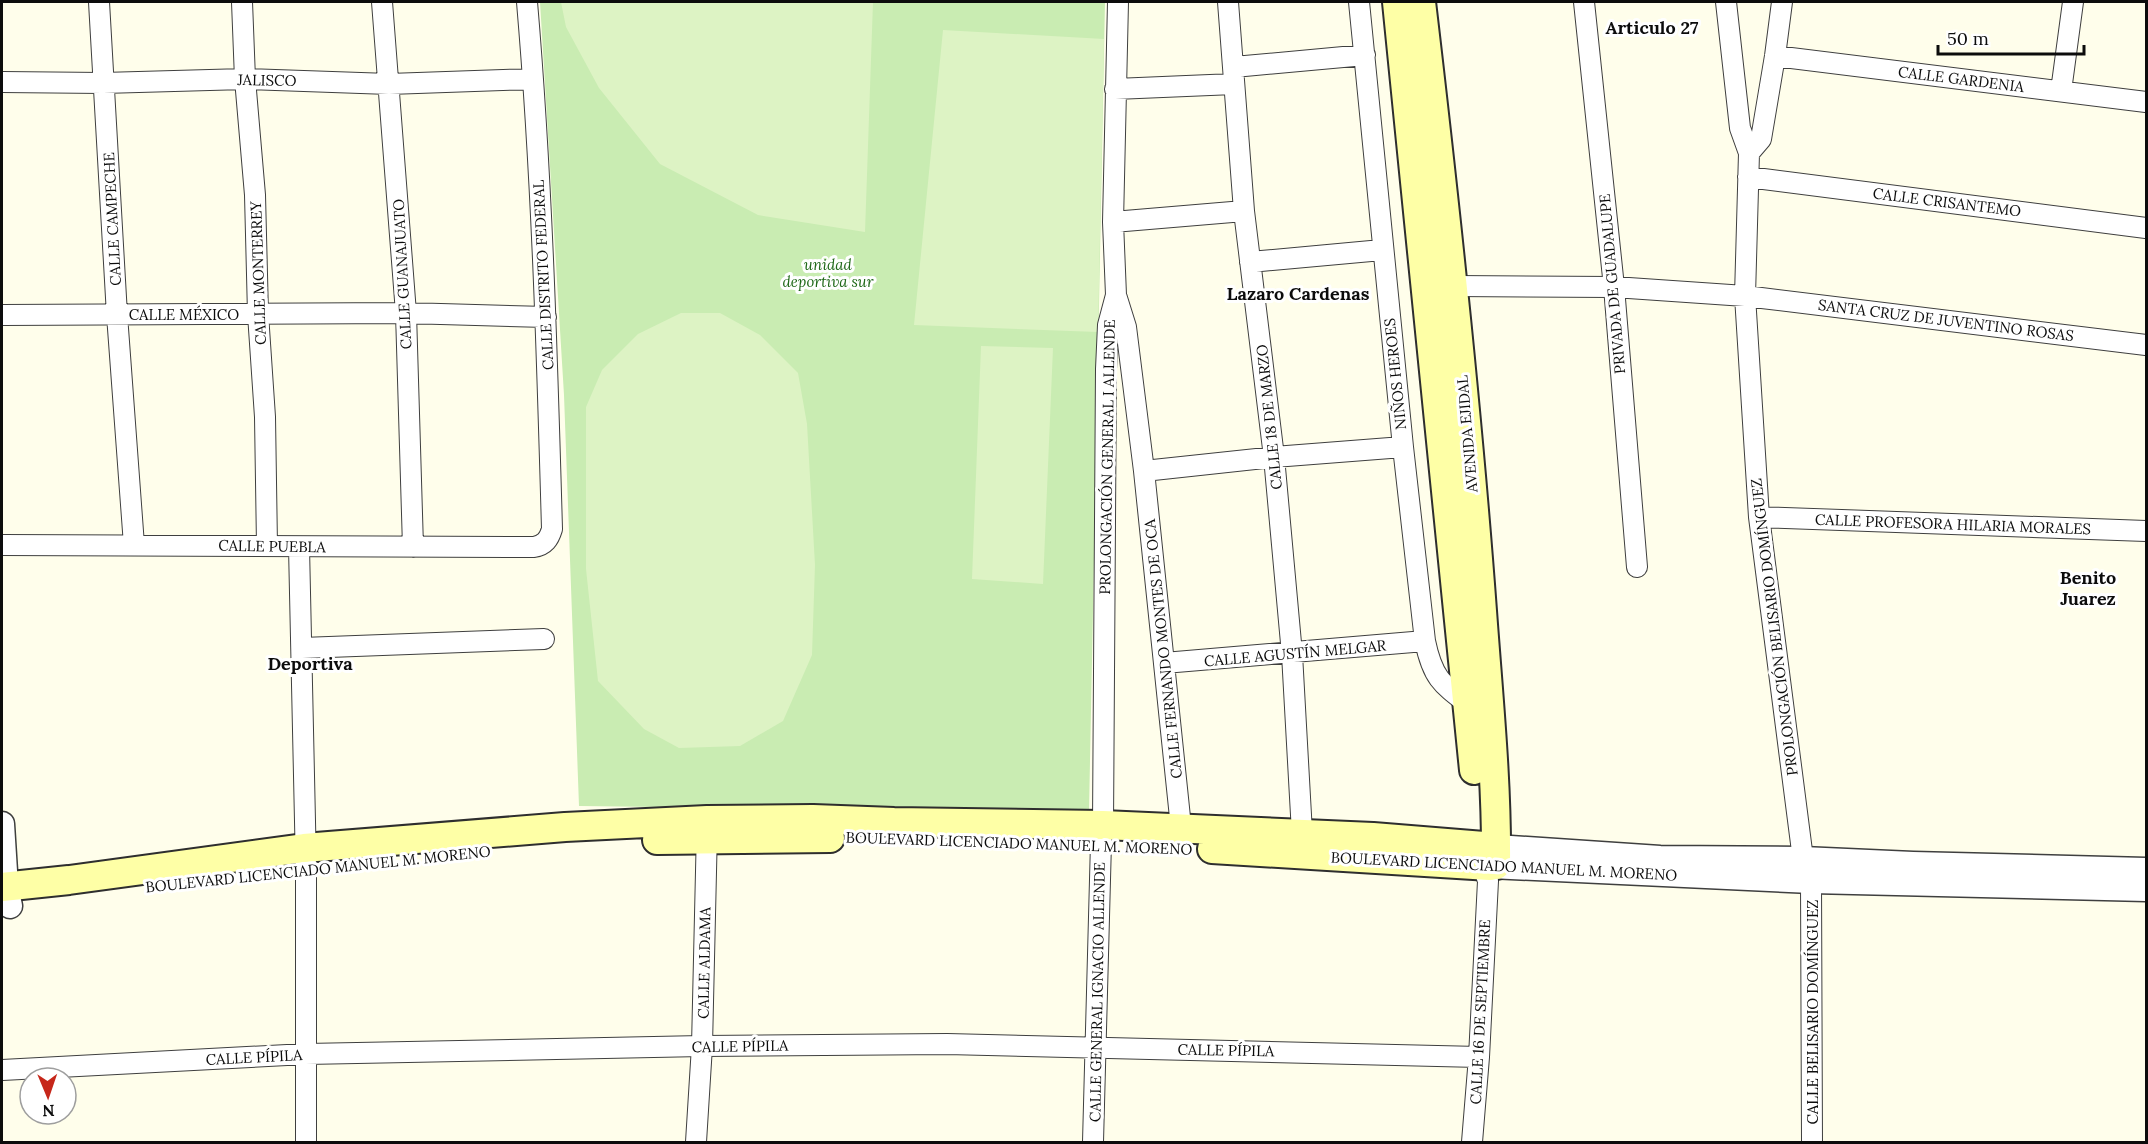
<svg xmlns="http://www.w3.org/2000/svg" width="2148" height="1144" font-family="Lora,serif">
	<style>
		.green { fill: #c9ecb2 }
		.pitch { fill: #ddf3c4 }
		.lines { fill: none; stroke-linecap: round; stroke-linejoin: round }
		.minor-casing { stroke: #3f3f3f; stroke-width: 22 }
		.tertiary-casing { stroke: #3f3f3f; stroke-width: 27 }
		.secondary-casing { stroke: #2e2e2e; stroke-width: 32 }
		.minor { stroke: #fff; stroke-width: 20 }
		.tertiary { stroke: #fff; stroke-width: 24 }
		.secondary { stroke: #feffa6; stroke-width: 28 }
		.labels { text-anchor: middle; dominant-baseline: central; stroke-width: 6; stroke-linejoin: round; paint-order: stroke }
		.street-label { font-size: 15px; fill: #0c0c0c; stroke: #fff }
		.park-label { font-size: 15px; font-style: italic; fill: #1f6818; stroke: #fff }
		.quarter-label { font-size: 18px; font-weight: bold; fill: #0c0c0c; stroke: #fff }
	</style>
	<rect width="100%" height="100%" fill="#fffeeb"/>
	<path class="green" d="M540 2H1105L1089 812 579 806 564 395Z"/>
	<path class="pitch" d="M561 2H873L865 232 758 215 660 164 599 88 566 27Z
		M943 30 1104 39 1098 332 914 325Z
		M681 313H720L760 335 798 373 807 424 815 565 812 655 783 721 740 746 679 748 644 729 598 681 586 569V407L602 370 638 334Z
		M981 346 1053 348 1043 584 972 579Z"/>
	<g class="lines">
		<g class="minor-casing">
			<path id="minor" d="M99 2 117 315 134 545
				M242 2 245 79 255 195 258 314 265 417 267 546
				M382 2 406 313 413 547
				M1228 2 1244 211 1274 457 1292 654 1302 833
				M1359 2 1403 447 1425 641C1433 680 1443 685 1473 708
				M1584 2 1614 287 1637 567
				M1726 2 1740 128 1749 153 1745 296 1759 517 1803 859 1811 881 1812 1142
				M1775 56 2146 102
				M1234 67 1365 55
				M2 82 103 83 245 79 389 84 533 79
				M1115 89 1234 84
				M2061 91 2073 2
				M1749 153 1761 139 1775 56 1782 2
				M1748 177 2146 228
				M1113 222 1244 211
				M1250 262 1382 250
				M1454 286 1614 287 1745 296 2146 345
				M1116 295 1126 327 1144 471 1181 827
				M2 315 406 313 546 317
				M1144 471 1274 457 1403 447
				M1759 517 2146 531
				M2 545 534 547C545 545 549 539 552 529 547 353 542 177 527 2
				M299 547 306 867V1142
				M302 648 544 639
				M1164 663 1425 641
				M2 1070 306 1054 702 1046 947 1044 1479 1057
				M696 1142 702 1046 707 828
				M1093 1142 1101 842 1103 825 1106 369 1108 325 1116 295 1113 222 1118 2
				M1472 1142 1479 1057 1488 881 1483 866"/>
		</g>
		<g class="tertiary-casing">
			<path id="tertiary" d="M2 824 6 887 10 906
				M1496 847 1660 858 1803 859 1913 864 2146 870
				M1490 866 1811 881 2146 889"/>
		</g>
		<g class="secondary-casing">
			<path id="secondary" d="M1397 2 1474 770
				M1421 2C1445 205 1467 407 1482 611 1488 695 1497 781 1496 865
				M657 840 830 838
				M1212 849 1490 866
				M2 887 69 880 304 848 565 827 707 820 813 819 894 822 1103 825 1373 837 1496 847"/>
		</g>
		<use href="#minor" class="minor"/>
		<use href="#tertiary" class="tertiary"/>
		<use href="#secondary" class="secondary"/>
	</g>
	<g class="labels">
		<g class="street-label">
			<text transform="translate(1961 79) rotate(7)">CALLE GARDENIA</text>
			<text transform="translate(267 80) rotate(1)">JALISCO</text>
			<text transform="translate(1947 202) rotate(7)">CALLE CRISANTEMO</text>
			<text transform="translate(112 219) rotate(-93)">CALLE CAMPECHE</text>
			<text transform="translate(258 273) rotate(-92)">CALLE MONTERREY</text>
			<text transform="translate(402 274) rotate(-93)">CALLE GUANAJUATO</text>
			<text transform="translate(543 275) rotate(-93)">CALLE DISTRITO FEDERAL</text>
			<text transform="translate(1612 284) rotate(-95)">PRIVADA DE GUADALUPE</text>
			<text x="184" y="314">CALLE MÉXICO</text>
			<text transform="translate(1946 320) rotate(7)">SANTA CRUZ DE JUVENTINO ROSAS</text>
			<text transform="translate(1395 374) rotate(-96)">NIÑOS HEROES</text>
			<text transform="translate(1269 417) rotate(-96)">CALLE 18 DE MARZO</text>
			<text transform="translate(1467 434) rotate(-95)">AVENIDA EJIDAL</text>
			<text transform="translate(1107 457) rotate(-89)">PROLONGACIÓN GENERAL I ALLENDE</text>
			<text transform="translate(1953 524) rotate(2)">CALLE PROFESORA HILARIA MORALES</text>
			<text transform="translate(272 546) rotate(1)">CALLE PUEBLA</text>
			<text transform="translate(1774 627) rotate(-97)">PROLONGACIÓN BELISARIO DOMÍNGUEZ</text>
			<text transform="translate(1163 649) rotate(-96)">CALLE FERNANDO MONTES DE OCA</text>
			<text transform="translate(1295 653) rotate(-5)">CALLE AGUSTÍN MELGAR</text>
			<text transform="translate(1019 843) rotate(2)">BOULEVARD LICENCIADO MANUEL M. MORENO</text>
			<text transform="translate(1504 866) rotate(3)">BOULEVARD LICENCIADO MANUEL M. MORENO</text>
			<text transform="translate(318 869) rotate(-6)">BOULEVARD LICENCIADO MANUEL M. MORENO</text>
			<text transform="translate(704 963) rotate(-89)">CALLE ALDAMA</text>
			<text transform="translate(1097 992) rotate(-89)">CALLE GENERAL IGNACIO ALLENDE</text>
			<text transform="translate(1480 1012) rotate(-87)">CALLE 16 DE SEPTIEMBRE</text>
			<text transform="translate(1812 1012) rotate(-90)">CALLE BELISARIO DOMÍNGUEZ</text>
			<text transform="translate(740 1046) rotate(-1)">CALLE PÍPILA</text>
			<text transform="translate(1226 1050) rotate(1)">CALLE PÍPILA</text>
			<text transform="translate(254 1057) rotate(-3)">CALLE PÍPILA</text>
		</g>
		<g class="park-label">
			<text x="828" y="264">unidad<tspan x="828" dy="17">deportiva sur</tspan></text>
		</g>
		<g class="quarter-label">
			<text x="1652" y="27">Articulo 27</text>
			<text x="1298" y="293">Lazaro Cardenas</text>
			<text x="2088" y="577">Benito<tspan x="2088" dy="21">Juarez</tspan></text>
			<text x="310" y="663">Deportiva</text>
		</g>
	</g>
	<rect width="2148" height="1144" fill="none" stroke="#0c0c0c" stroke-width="6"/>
	<g transform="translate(48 1096) rotate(178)"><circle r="28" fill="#ffffff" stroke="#9e9e9e" stroke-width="1.5"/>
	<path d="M0-4.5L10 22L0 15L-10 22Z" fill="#c6271a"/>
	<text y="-9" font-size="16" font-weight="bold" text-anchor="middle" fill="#0c0c0c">N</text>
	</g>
	<path d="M1938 45v9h146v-9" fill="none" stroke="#0c0c0c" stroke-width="3"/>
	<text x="1947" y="45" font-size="18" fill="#0c0c0c" stroke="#ffffff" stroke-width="4.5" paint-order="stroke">50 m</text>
</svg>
